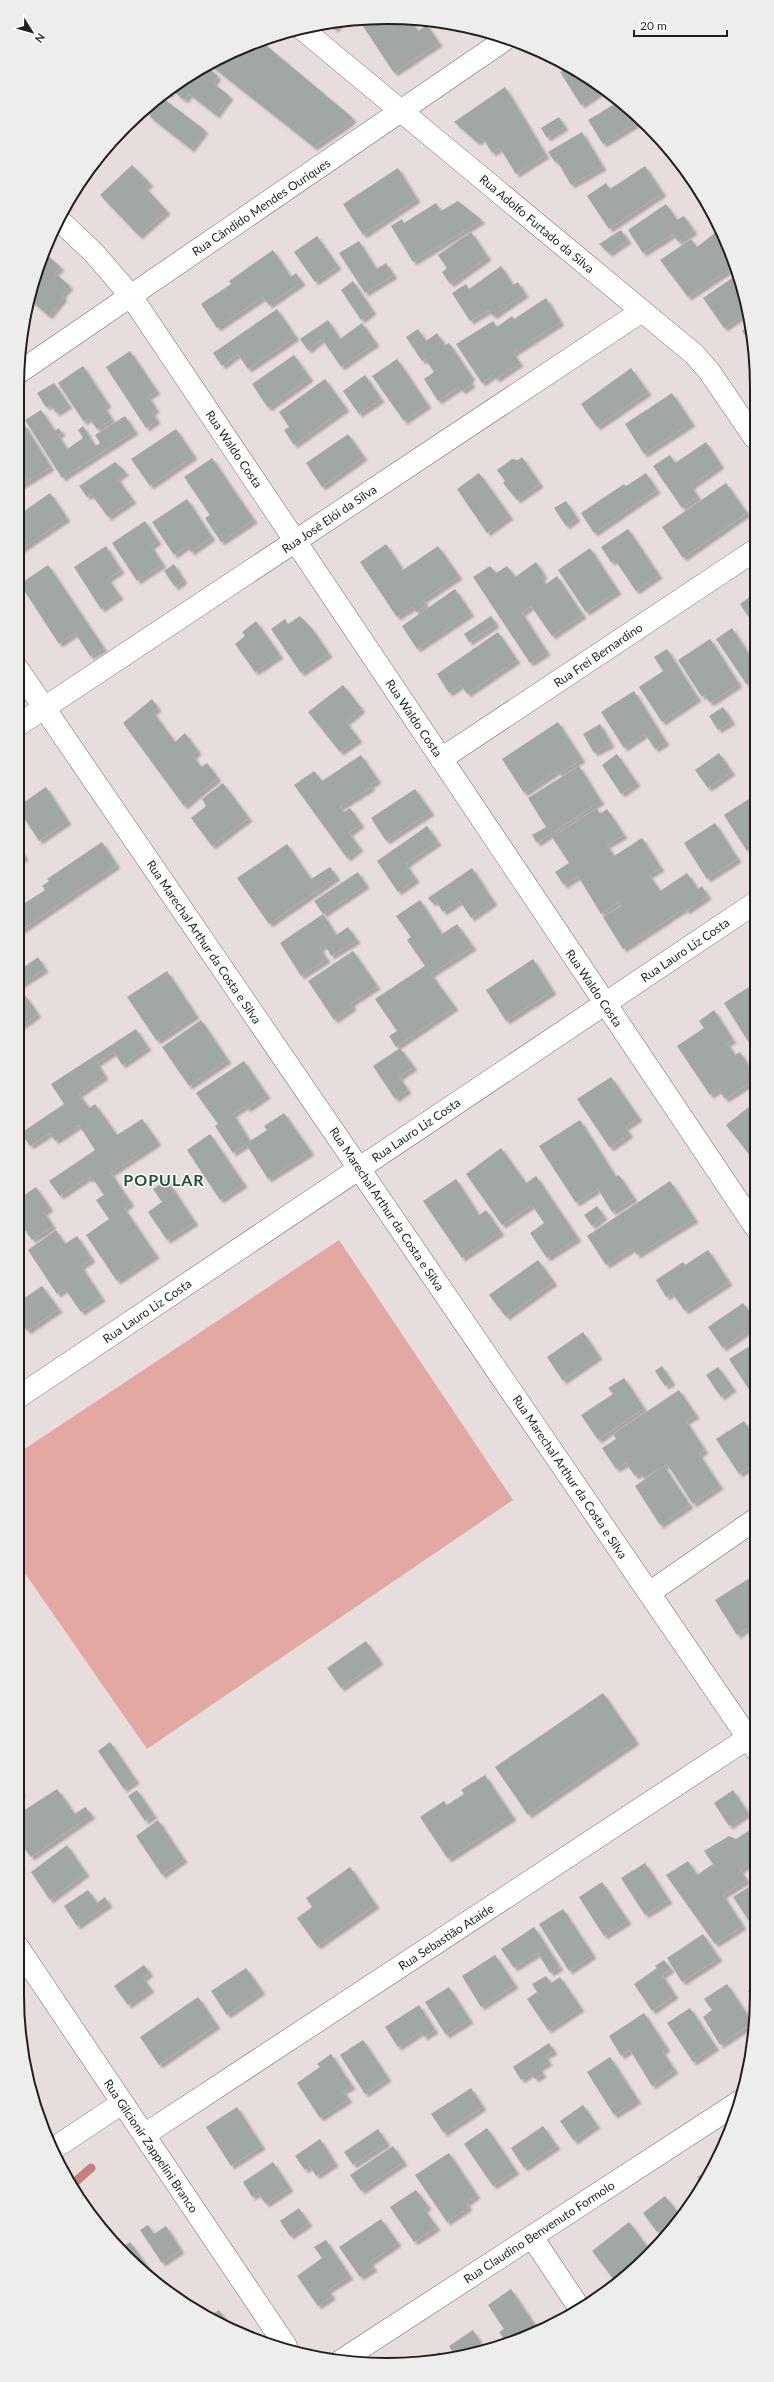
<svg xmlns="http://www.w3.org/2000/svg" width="774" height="2382" font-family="Lato,sans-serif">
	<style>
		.green { fill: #e4a8a3 }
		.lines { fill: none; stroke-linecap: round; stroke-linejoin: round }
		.stream { stroke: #c47f7b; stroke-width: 9 }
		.building { fill: #a1a8a3; filter: url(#shadow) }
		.street-casing { stroke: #726969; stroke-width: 23 }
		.street { stroke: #fff; stroke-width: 22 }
		.labels { text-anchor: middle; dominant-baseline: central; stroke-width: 3; stroke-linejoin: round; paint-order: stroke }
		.street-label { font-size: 12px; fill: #221f1e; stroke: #fff }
		.district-label { font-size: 16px; font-weight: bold; letter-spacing: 1px; fill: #195233; stroke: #fff }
		.rim { fill: none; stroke: #221f1e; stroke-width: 2 }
	</style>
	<defs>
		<filter id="shadow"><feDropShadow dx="3.5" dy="3.5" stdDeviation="1" flood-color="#0004"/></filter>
	</defs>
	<rect width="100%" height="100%" fill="#e7dddc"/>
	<path class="green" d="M339 1240 513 1500 147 1749 17 1562V1454Z"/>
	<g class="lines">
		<path class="stream" d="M74 2183 91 2168"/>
	</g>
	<path class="building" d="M387 17 410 19 418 31 427 25 439 43 394 73 359 20Z
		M341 21 335 29 328 23H330Z
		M261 41 353 118 349 123 314 147 209 64 246 45Z
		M206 66 218 76 213 83 230 96 216 115 189 94 185 100 175 93 189 75Z
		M571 66H572L603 90 581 105 560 72Z
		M177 83 168 95 165 93Z
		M505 87 546 155 516 174 500 148 492 153 483 138 477 142 454 122Z
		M164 99 205 130 191 149 150 117 151 115 144 110 153 103 158 107Z
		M618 102 629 110 637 123 603 144 588 120Z
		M559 117 565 127 547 138 541 128Z
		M582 132 603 167 571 185 557 161 555 162 548 152Z
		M132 165 150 183 145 187 167 211 139 236 100 195Z
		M645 166 663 193 609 229 587 196 606 183 610 189Z
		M398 168 417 199 363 235 343 204Z
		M458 201 482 220 413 262 391 226 402 219 404 223 436 203 441 211Z
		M666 204 677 220 684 216 694 231 678 242 673 234 643 253 628 230Z
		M717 221 732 268 688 297 660 260 691 239 697 247 716 232 711 226Z
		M621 230 628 240 609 253 599 244Z
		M471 232 488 257 450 284 442 272 447 268 438 255Z
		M317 236 338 266 315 282 294 252Z
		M359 241 376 269 386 263 394 275 365 293 339 253Z
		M273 250 291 277 296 273 302 282 269 305 263 297 217 328 201 304 231 284 229 281Z
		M43 252 61 267 55 273 70 286 62 295 64 297 49 316 29 299Z
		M501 266 513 285 518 282 525 294 493 316 489 310 470 321 452 293 466 284 469 289Z
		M735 276 746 313 724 328 703 298Z
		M353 281 373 311 361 320 341 290Z
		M546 298 561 322 513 353 520 363 496 379 493 375 482 383 456 344 493 321 497 327 512 316 514 319Z
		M277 309 296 337 248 369 238 354 222 366 213 353Z
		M328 320 340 339 362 323 376 343 341 367 322 339 308 350 300 339Z
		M750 326 754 338V348L742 331Z
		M418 329 426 341 437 333 445 345 449 343 472 377 469 380 472 384 462 391 459 387 438 401 424 379 434 372 425 359 422 361 406 337Z
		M130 351 157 391 148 396 156 409 152 412 157 420 146 428 106 367Z
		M294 355 310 378 268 408 252 384Z
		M397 359 428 405 404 421 372 376Z
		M83 366 108 404 104 407 112 419 97 429 89 418 84 422 58 383Z
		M631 368 648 392 597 427 581 404Z
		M365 375 381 399 359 414 343 391Z
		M325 379 346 408 294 445 284 430 289 427 279 412Z
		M54 383 69 405 56 413 51 405 46 407 37 393Z
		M672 393 692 423 644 454 625 424Z
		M41 410 55 431 59 428 62 433 58 435 67 449 83 438 78 430 83 426 95 446 100 443 95 435 125 416 135 431 62 478 25 420Z
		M24 424 51 467 17 488V428Z
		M176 429 194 456 150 486 131 459Z
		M348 434 364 457 322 487 306 463Z
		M706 442 721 465 691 486 698 497 682 508 653 466 670 455 675 463Z
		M522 457 540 484 517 500 503 483 505 481 497 470 512 459 518 460Z
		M212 458 254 520 221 542 205 518 210 515 184 477Z
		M115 462 126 472 117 478 133 500 108 517 91 494 87 497 79 486Z
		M479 473 510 516 487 533 457 489Z
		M646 473 657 490 594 533 581 513 624 484 626 486Z
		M726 483 747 513 683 558 662 527Z
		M50 493 67 518 17 552V530L21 527 17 521V516Z
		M187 499 212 537 191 552 187 546 174 555 152 522Z
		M566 501 577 518 566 526 554 508Z
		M145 521 158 541 151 546 163 564 137 581 112 543Z
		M628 529 659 575 636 591 615 560 611 562 601 547Z
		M386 544 403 570 438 546 459 576 423 600 426 605 416 612 413 607 397 617 360 562Z
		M106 546 121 570 108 579 120 596 101 609 74 567Z
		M590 548 618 591 586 612 558 570Z
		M536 562 544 575 541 577 546 584 557 576 583 615 552 636 531 606 522 613 547 652 530 663 473 577 490 566 496 573 507 566 515 577Z
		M174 564 184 580 175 587 164 571Z
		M48 565 104 648 90 656 75 633 59 644 20 584Z
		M455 589 471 613 417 649 402 626Z
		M754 594V625L740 604Z
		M300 616 313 630 329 654 301 673 271 629 285 619 288 624Z
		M491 616 496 624 469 642 464 634Z
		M256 621 280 655 255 672 235 644 245 636 242 632Z
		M732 628 754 662V680L747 685 716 639Z
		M498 632 517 660 467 694 461 685 449 693 437 674Z
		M710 639 739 684 710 703 705 695 702 697 678 660Z
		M667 649 698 698 662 722 639 687 663 671 654 657Z
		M343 685 362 709 346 722 359 739 340 752 308 712Z
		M634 691 666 742 655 749 645 734 624 748 601 712Z
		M152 699 158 708 153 712 175 742 185 733 198 751 193 756 201 767 207 763 218 778 184 806 123 723Z
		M723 707 732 721 718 730 709 716Z
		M558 722 582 759 559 774 557 771 524 793 502 759Z
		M600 724 611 744 594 753 583 734Z
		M719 753 732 772 708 788 695 770Z
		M617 754 637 783 621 794 602 765Z
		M361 755 378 780 370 785 372 787 340 807 344 812 350 808 361 824 349 833 360 848 347 858 294 785 314 771 322 781Z
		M579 766 601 801 537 843 532 835 546 827 528 798Z
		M223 783 249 818 212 846 191 818 206 806 202 799Z
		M46 787 68 821 39 841 17 807Z
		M415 789 431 812 386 841 371 818Z
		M755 795V846L747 851 724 815Z
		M597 808 600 814 607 809 624 835 607 845 614 856 642 838 661 868 649 875 660 891 687 873 698 889 702 886 708 896 686 911 685 908 623 949 603 917 621 906 619 902 601 914 578 876 564 885 555 872 569 863 552 837Z
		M715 823 738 859 707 879 684 843Z
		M427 826 438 842 406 864 416 879 398 892 377 861Z
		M102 842 117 865 17 933V908L45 890 42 886 49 881 47 879Z
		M287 844 311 879 330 867 337 877 269 924 237 878Z
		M17 845 25 857 17 862Z
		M472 868 494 902 471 918 460 901 443 912 436 901 432 903 428 898Z
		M358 872 366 885 323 914 314 901Z
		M420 900 442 934 457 924 473 947 431 974 455 1007 396 1047 389 1036 397 1031 375 999 425 966 407 940 411 937 396 916Z
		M323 914 336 935 348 927 357 940 331 956 325 945 320 948 327 959 301 976 280 943Z
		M353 951 377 986 351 1003 353 1007 334 1020 308 981Z
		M38 957 45 969 17 987V972Z
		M533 959 553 991 506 1021 486 990Z
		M167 971 196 1015 157 1041 127 997Z
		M755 983V1043L751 1046 724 1003Z
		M25 995 38 1014 17 1029V1000Z
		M714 1010 733 1040 727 1043 735 1055 740 1052 755 1076V1080L725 1099 719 1090 710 1095 677 1046 704 1028 699 1021Z
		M201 1020 228 1060 189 1086 162 1047Z
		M136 1029 148 1047 122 1065 114 1052 97 1063 105 1076 79 1094 89 1108 95 1104 117 1135 142 1119 158 1142 111 1173 131 1203 124 1208 156 1255 117 1281 86 1235 109 1219 96 1200 104 1195 93 1179 87 1178 60 1196 49 1181 95 1150 79 1125 55 1141 50 1133 30 1146 21 1133 64 1104 51 1084Z
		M400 1048 414 1067 399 1077 408 1090 395 1099 373 1066Z
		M244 1061 267 1095 247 1109 245 1106 233 1114 250 1141 267 1130 264 1126 284 1113 311 1152 268 1179 246 1144 233 1153 215 1126 218 1124 196 1093Z
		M611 1077 639 1118 625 1127 630 1134 610 1148 577 1099Z
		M755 1102V1155L752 1158 726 1125Z
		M580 1120 616 1177 619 1175 634 1198 612 1212 598 1189 576 1203 539 1146Z
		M210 1134 244 1184 220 1200 187 1150Z
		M501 1148 526 1183 536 1176 578 1238 547 1258 530 1233 544 1223 532 1205 502 1225 466 1174Z
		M456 1179 479 1215 486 1210 501 1232 462 1258 423 1201Z
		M167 1180 195 1222 167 1240 148 1212 162 1202 153 1189Z
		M670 1181 695 1219 637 1255 633 1248 606 1265 587 1236Z
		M36 1187 50 1208 44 1212 53 1226 32 1240 21 1224 17 1227V1200Z
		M597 1206 604 1216 592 1226 584 1215Z
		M56 1230 65 1244 77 1236 92 1259 81 1266 102 1298 81 1312 65 1289 57 1294 28 1250Z
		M708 1250 729 1282 685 1311 672 1293 666 1297 656 1280 683 1262 685 1265Z
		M538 1260 554 1282 506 1317 489 1295Z
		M42 1286 59 1309 27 1331 17 1316V1303Z
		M743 1303 756 1320V1325L723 1348 708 1327Z
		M583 1332 599 1356 563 1381 547 1357Z
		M756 1342V1400L729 1359Z
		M662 1366 672 1382 665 1386 655 1371Z
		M718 1367 733 1388 721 1397 706 1375Z
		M624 1378 644 1408 598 1440 581 1415 613 1394 608 1388Z
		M679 1390 696 1415 686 1421 705 1450 699 1454 720 1486 693 1504 667 1464 644 1478 640 1473 635 1476 626 1463 616 1469 602 1448 616 1439 613 1434Z
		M744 1421 756 1439V1463L739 1474 716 1439Z
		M664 1466 690 1505 660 1525 635 1486Z
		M756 1574V1623L737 1635 715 1600Z
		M366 1641 380 1661 341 1688 327 1668Z
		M603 1693 636 1741 528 1815 495 1767Z
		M110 1742 136 1780 124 1789 98 1751Z
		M485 1775 513 1817 448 1859 420 1817 444 1801 447 1805 464 1794 461 1790Z
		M17 1785 22 1793 17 1797Z
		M57 1789 75 1814 85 1807 92 1815 31 1857 17 1839V1815Z
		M137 1790 154 1815 145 1821 128 1796Z
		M733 1790 748 1813 729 1826 714 1803Z
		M158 1820 184 1859 162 1875 136 1836Z
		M756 1826 757 1859 740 1870 747 1880 723 1895 743 1926 715 1944 666 1875 688 1861 697 1875 713 1864 704 1851 729 1836 736 1839Z
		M67 1845 86 1873 50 1900 31 1872Z
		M645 1863 669 1900 645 1915 621 1878Z
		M350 1867 376 1905 317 1946 297 1918 312 1907 306 1898Z
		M602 1882 628 1921 604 1936 579 1897Z
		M757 1882V1916L749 1921 733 1897Z
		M88 1890 97 1903 105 1897 109 1904 77 1926 64 1906Z
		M563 1909 593 1955 569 1971 539 1924Z
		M534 1927 560 1967 550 1973 538 1953 514 1968 501 1949Z
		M703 1934 719 1958 682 1982 667 1958Z
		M495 1955 515 1985 481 2007 462 1976Z
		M664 1960 671 1969 662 1975 675 1995 652 2011 634 1984 657 1968 655 1966Z
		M144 1965 150 1973 143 1978 151 1989 128 2005 114 1986Z
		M246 1968 262 1991 227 2015 211 1991Z
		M546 1976 551 1983 560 1977 581 2008 548 2030 527 1999 537 1992 532 1984Z
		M727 1984 753 2023 720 2045 703 2017 712 2010 704 1999Z
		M757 1985V1995L756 2005 748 1991Z
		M449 1987 470 2020 446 2035 425 2002Z
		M198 1997 217 2025 159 2065 140 2037Z
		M419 2005 435 2030 424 2037 421 2032 398 2047 385 2027Z
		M690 2008 716 2047 693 2062 667 2023Z
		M644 2013 667 2048 662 2051 675 2070 652 2086 630 2050 621 2056 609 2036Z
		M363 2040 388 2078 365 2094 340 2055Z
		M549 2043 554 2051 545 2056 549 2062 539 2068 543 2074 535 2079 531 2073 521 2080 513 2067Z
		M331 2054 352 2086 343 2091 349 2099 320 2118 297 2083 320 2067 317 2064Z
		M610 2057 638 2100 614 2115 587 2072Z
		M471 2088 483 2107 444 2133 431 2114Z
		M583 2105 597 2125 574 2141 560 2121Z
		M237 2107 262 2146 231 2166 206 2127Z
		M543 2126 557 2146 524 2168 511 2148Z
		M487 2128 516 2171 493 2186 464 2144Z
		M378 2129 387 2143 353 2165 344 2152Z
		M320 2139 335 2163 316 2176 310 2166 305 2170 295 2156Z
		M393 2146 404 2162 361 2191 350 2175Z
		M449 2153 477 2195 466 2203 469 2207 447 2222 415 2175Z
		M273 2162 290 2188 266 2204 258 2193 252 2197 243 2182Z
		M713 2167 703 2185 697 2177Z
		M416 2190 428 2206 424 2209 437 2227 414 2242 390 2207Z
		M665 2196 680 2215 657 2232 643 2213Z
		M299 2208 309 2223 290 2236 280 2221Z
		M381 2219 398 2243 370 2262 374 2268 360 2277 339 2247Z
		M629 2222 649 2249 617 2284 592 2251Z
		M148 2225 154 2234 166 2226 181 2250 162 2263 140 2230Z
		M326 2240 350 2276 328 2290 332 2296 318 2306 297 2276 322 2258 314 2247Z
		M130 2242 149 2269 145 2272 120 2249Z
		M511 2289 539 2331 507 2343 499 2332 504 2329 488 2305Z
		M219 2310 232 2329 208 2317Z
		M473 2330 485 2350 481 2353 456 2357 449 2346Z
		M439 2352 444 2359 425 2362Z"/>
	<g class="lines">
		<g class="street-casing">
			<path id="street" d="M301 28 694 354 709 371 754 437
				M59 220 94 253 131 296 756 1228
				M18 373 503 41
				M17 668 757 1751
				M17 726 642 311
				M441 759 754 551
				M17 1398 755 903
				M649 1593 756 1519
				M17 1946 286 2346
				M144 2135 748 1738
				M53 2149 122 2103
				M532 2237 580 2309
				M339 2362 739 2102"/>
		</g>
		<use href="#street" class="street"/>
	</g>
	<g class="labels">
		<g class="street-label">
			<text transform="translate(261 207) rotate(-34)">Rua Cândido Mendes Ouriques</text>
			<text transform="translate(537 224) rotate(40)">Rua Adolfo Furtado da Silva</text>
			<text transform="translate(234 449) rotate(56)">Rua Waldo Costa</text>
			<text transform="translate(329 519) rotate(-34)">Rua José Elói da Silva</text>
			<text transform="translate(598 655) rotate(-34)">Rua Frei Bernardino</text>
			<text transform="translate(414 718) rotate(56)">Rua Waldo Costa</text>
			<text transform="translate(204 942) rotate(56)">Rua Marechal Arthur da Costa e Silva</text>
			<text transform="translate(685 950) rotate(-34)">Rua Lauro Liz Costa</text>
			<text transform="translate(594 988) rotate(56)">Rua Waldo Costa</text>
			<text transform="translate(416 1130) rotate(-34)">Rua Lauro Liz Costa</text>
			<text transform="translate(387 1209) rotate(56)">Rua Marechal Arthur da Costa e Silva</text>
			<text transform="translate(147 1311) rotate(-34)">Rua Lauro Liz Costa</text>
			<text transform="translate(570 1477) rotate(56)">Rua Marechal Arthur da Costa e Silva</text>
			<text transform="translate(446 1937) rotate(-33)">Rua Sebastião Ataíde</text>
			<text transform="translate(151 2146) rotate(56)">Rua Gilcionir Zappelini Branco</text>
			<text transform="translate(539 2232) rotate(-33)">Rua Claudino Benvenuto Formolo</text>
		</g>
		<g class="district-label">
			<text x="164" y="1179">POPULAR</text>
		</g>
	</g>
	<path d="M0 0H774V2382H0ZM387 24H387A363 363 0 0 1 750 387V1995A363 363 0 0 1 387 2358H387A363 363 0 0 1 24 1995V387A363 363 0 0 1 387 24Z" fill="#ededed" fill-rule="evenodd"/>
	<path class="rim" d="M387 24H387A363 363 0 0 1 750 387V1995A363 363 0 0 1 387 2358H387A363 363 0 0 1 24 1995V387A363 363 0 0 1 387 24Z"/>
	<g transform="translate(32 32) rotate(127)" stroke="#ffffff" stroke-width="3" paint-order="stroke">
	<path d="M0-3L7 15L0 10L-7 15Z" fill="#221f1e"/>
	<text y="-6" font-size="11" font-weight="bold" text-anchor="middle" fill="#221f1e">N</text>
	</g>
	<path d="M634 30v6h93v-6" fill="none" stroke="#221f1e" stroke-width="2"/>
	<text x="640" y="30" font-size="12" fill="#221f1e" stroke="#ffffff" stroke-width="3" paint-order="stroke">20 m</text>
</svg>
